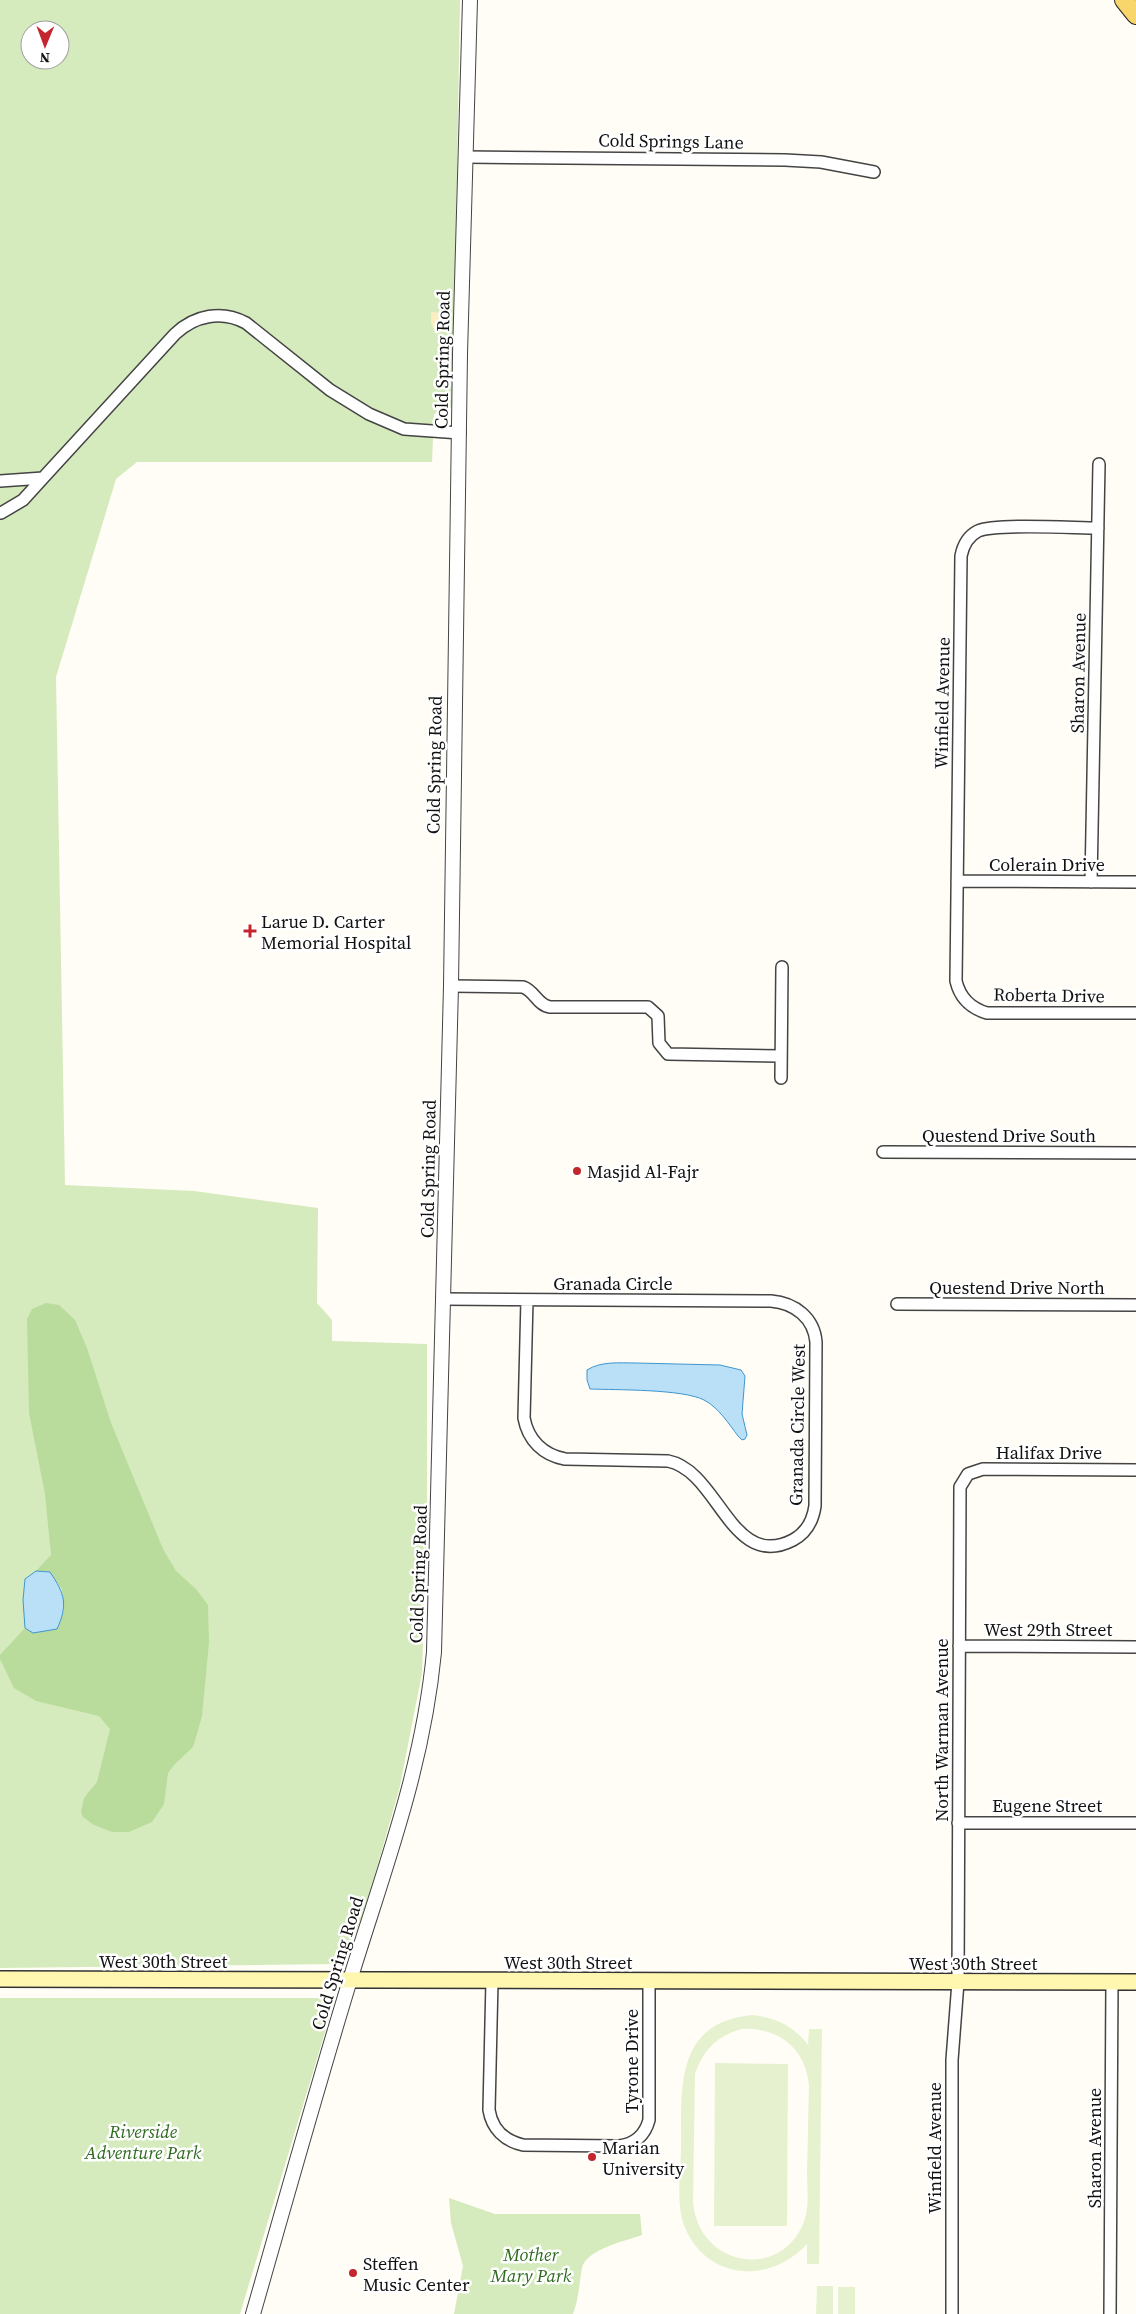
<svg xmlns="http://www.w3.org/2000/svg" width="1136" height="2314" font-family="'Source Serif 4',serif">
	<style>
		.green { fill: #d5ebbd; fill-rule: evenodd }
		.forest { fill: #b9dc9c }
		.sand { fill: #fbeec1 }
		.pitch { fill: #e6f2cf; fill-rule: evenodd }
		.water { fill: #b9e0f7; stroke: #3f96cf }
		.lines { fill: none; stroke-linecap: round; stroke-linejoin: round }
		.minor-casing { stroke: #444; stroke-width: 14 }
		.tertiary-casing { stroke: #444; stroke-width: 16 }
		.secondary-casing { stroke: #333; stroke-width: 18 }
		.primary-casing { stroke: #222; stroke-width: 20 }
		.minor { stroke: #fff; stroke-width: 11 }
		.tertiary { stroke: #fff; stroke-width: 14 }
		.secondary { stroke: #fff6b0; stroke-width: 15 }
		.primary { stroke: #f9d66b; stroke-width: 18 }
		.poi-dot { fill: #c4262e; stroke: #fff; stroke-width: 2 }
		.labels { text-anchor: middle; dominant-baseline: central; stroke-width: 5; stroke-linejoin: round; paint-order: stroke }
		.street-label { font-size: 18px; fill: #111; stroke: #fff }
		.poi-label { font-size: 18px; fill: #111; stroke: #fff; text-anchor: start }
		.park-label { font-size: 18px; font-style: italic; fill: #2f6b1f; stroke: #fff }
	</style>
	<rect width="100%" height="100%" fill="#fffdf5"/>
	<path class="green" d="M0 0H460L453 407 434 414 432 462H137L116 479 56 677 65 1185 194 1191 318 1208 317 1303 332 1320V1341L427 1344V1516L422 1673 400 1786 361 1924 338 1964 0 1968ZM30 30H60V60H30Z
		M0 1998H329L332 2009 240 2314H0Z
		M449 2198 495 2214H640L642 2235C626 2241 586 2249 582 2268 579 2284 579 2298 573 2314H454L463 2266 451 2223Z"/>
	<path class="forest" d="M46 1303 59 1305 75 1320 87 1348 111 1423 163 1549 176 1571 196 1589 208 1605 209 1642 202 1716 193 1747 174 1765 168 1773 164 1804 152 1822 129 1832H112L94 1825 83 1817 81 1812 84 1798 97 1782 110 1729 99 1716 36 1701 14 1688 0 1659V1655L25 1628 33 1633 64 1612 62 1589 50 1572 36 1571 51 1555 45 1494 29 1413 27 1319 32 1309Z"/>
	<path class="sand" d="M433 312 440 313V325L434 329 431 324V313Z"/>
	<path class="pitch" d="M753 2015C776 2018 794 2026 808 2045L809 2029H822L819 2264H807V2244C770 2284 708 2281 685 2228 676 2206 680 2177 681 2153 682 2092 672 2022 753 2015ZM742 2029C779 2027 806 2049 809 2086 808 2114 808 2142 807 2171 807 2188 810 2208 803 2224 778 2282 698 2265 693 2202L695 2074C703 2050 718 2035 742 2029Z
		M715 2063 788 2064 787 2226H714Z
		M817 2286H833V2314H816Z
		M838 2287H855V2314H838Z"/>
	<path class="water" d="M636 1363 720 1365 741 1370 745 1376 742 1414 747 1435 745 1439 742 1440 738 1436C729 1424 718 1407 704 1400 683 1389 616 1390 590 1389L587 1380V1370C601 1361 619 1363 636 1363Z
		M36 1571 50 1572C65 1594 68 1605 57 1629L33 1633 25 1628 23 1600 25 1579Z"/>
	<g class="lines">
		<g class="minor-casing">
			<path id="minor" d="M466 157 785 160 821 162 874 172
				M0 481 43 478 175 334C195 315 222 310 246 323L330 390 369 414 404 429 460 433
				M1 513 23 500 43 478
				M1098 528C1074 528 995 523 978 531 968 536 963 546 961 556L956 981C960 998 970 1008 987 1013H1136
				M957 881 1136 882
				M1091 882 1099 464
				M451 986 523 987C535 991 537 1005 550 1007H648L658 1016 659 1043 668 1054 781 1056
				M781 1078 782 967
				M883 1152 1136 1153
				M444 1299C553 1300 662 1301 771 1301 795 1303 814 1318 816 1342L815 1506C813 1520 806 1533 793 1540 731 1572 719 1471 668 1461L565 1459C543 1455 528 1440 524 1418L527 1300
				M897 1304 1136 1305
				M959 1646 1136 1647
				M958 1823H1136
				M492 1981 489 2110C492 2129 505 2141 523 2145L619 2146C635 2144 645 2135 649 2120V1981
				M952 2314V2060L958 1982 960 1487 968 1474 983 1469 1136 1470
				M1110 2314 1112 1982"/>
		</g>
		<g class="tertiary-casing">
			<path id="tertiary" d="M253 2314C285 2203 316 2091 350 1980 384 1869 423 1769 434 1652L451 986 460 354 470 0"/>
		</g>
		<g class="secondary-casing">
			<path id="secondary" d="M0 1979 1136 1982"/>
		</g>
		<g class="primary-casing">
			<path id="primary" d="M1124 0 1136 15"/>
		</g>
		<use href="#minor" class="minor"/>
		<use href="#tertiary" class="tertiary"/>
		<use href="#secondary" class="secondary"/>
		<use href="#primary" class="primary"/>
	</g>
	<g class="poi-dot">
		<path d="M247.5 923.5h5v5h5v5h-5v5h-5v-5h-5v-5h5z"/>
		<circle cx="577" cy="1171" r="5"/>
		<circle cx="592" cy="2157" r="5"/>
		<circle cx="353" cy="2273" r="5"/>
	</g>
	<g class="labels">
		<g class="street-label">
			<text transform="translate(671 141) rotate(1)">Cold Springs Lane</text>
			<text transform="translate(442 360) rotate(-89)">Cold Spring Road</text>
			<text transform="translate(1078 673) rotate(-89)">Sharon Avenue</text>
			<text transform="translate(942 703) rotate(-89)">Winfield Avenue</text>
			<text transform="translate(434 765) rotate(-89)">Cold Spring Road</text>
			<text x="1047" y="864">Colerain Drive</text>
			<text transform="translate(1049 995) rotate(1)">Roberta Drive</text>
			<text x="1009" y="1135">Questend Drive South</text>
			<text transform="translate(428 1169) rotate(-89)">Cold Spring Road</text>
			<text x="613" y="1283">Granada Circle</text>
			<text x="1017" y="1287">Questend Drive North</text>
			<text transform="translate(797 1425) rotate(-89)">Granada Circle West</text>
			<text x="1049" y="1452">Halifax Drive</text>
			<text transform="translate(418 1574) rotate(-88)">Cold Spring Road</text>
			<text x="1048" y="1629">West 29th Street</text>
			<text transform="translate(941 1730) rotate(-90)">North Warman Avenue</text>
			<text x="1047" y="1805">Eugene Street</text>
			<text x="163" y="1961">West 30th Street</text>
			<text x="568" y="1962">West 30th Street</text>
			<text transform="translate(337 1963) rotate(-73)">Cold Spring Road</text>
			<text x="973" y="1963">West 30th Street</text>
			<text transform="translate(631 2061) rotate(-90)">Tyrone Drive</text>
			<text transform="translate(934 2148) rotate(-90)">Winfield Avenue</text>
			<text transform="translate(1094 2148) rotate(-90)">Sharon Avenue</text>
		</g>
		<g class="poi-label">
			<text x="261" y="921">Larue D. Carter<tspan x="261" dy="21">Memorial Hospital</tspan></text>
			<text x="587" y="1171">Masjid Al-Fajr</text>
			<text x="602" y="2147">Marian<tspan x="602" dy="21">University</tspan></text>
			<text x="363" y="2263">Steffen<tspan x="363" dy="21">Music Center</tspan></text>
		</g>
		<g class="park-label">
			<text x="143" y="2131">Riverside<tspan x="143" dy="21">Adventure Park</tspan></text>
			<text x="531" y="2254">Mother<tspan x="531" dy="21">Mary Park</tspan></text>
		</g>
	</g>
	<g transform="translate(45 45) rotate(181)"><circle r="24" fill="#ffffff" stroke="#a0a0a0"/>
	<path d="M0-4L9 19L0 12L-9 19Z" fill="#c4262e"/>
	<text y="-8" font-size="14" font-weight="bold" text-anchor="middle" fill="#111111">N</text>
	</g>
</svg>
